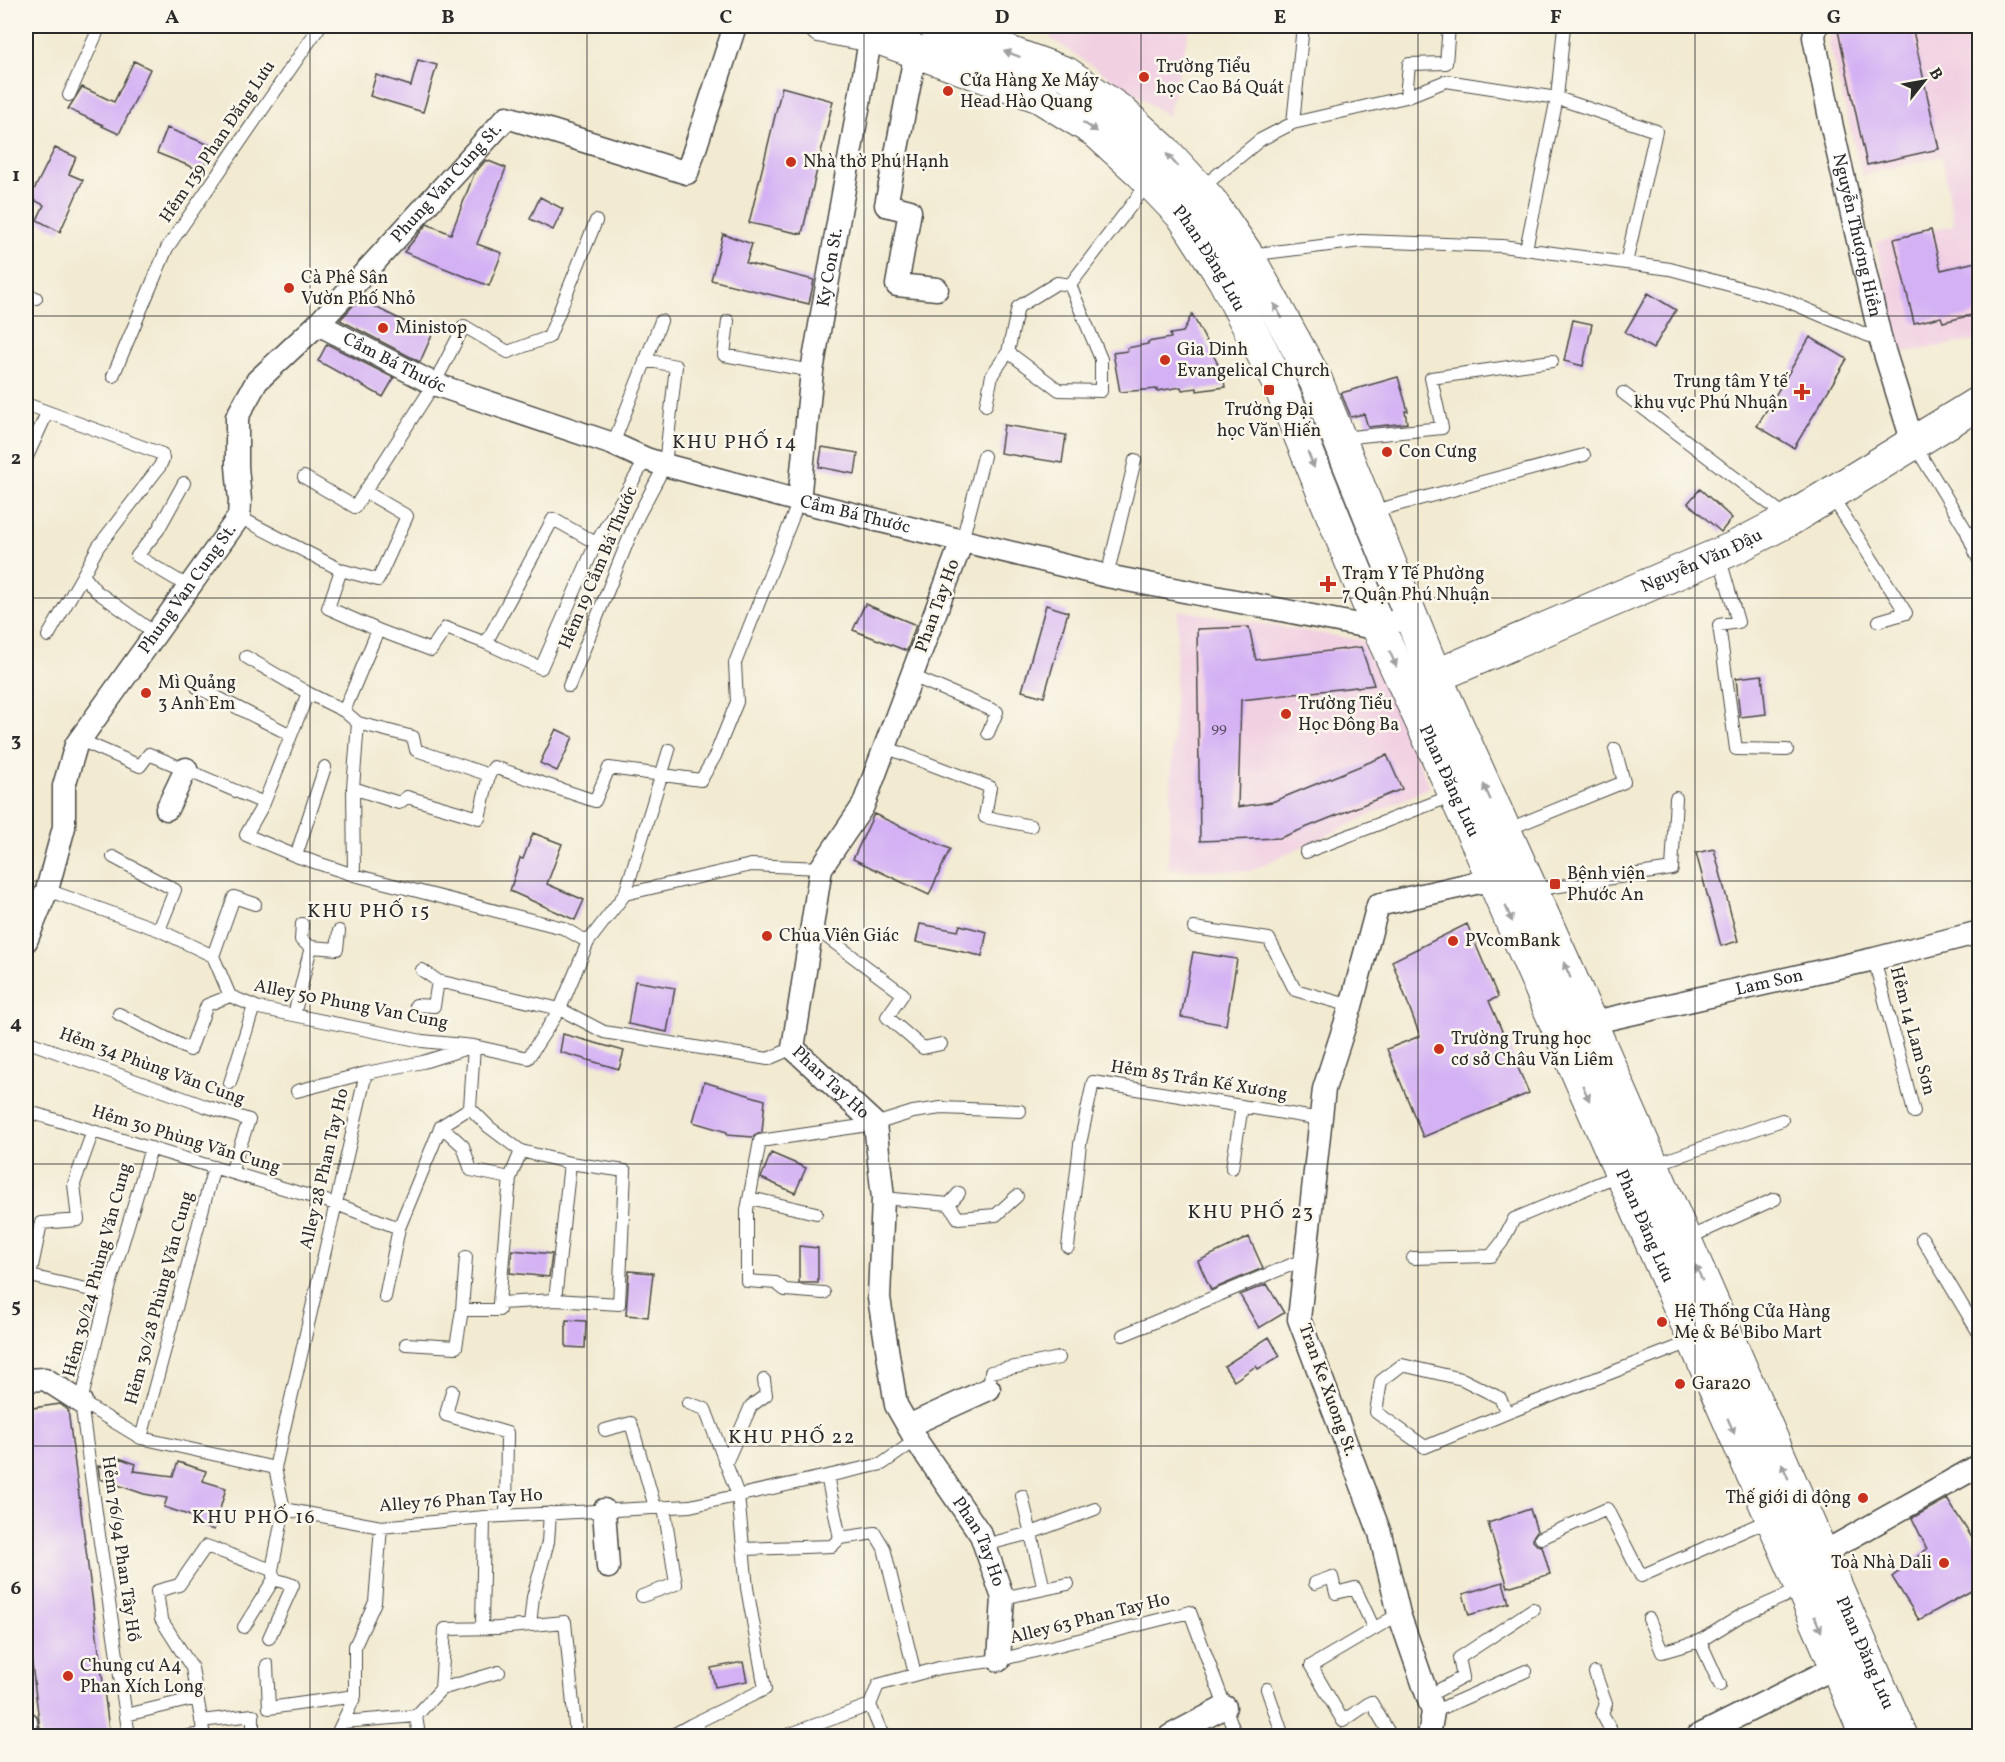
<svg xmlns="http://www.w3.org/2000/svg" width="2005" height="1762" font-family="Vollkorn,serif">
	<style>
		.built { fill: #f1d0e2 }
		.building { fill: #d4b1f4 }
		.lines { fill: none; stroke-linecap: round; stroke-linejoin: round }
		.lane-casing { stroke: #494844; stroke-width: 14 }
		.street-casing { stroke: #494844; stroke-width: 25 }
		.secondary-casing { stroke: #494844; stroke-width: 35 }
		.primary-casing { stroke: #494844; stroke-width: 35 }
		.lane { stroke: #fff; stroke-width: 12 }
		.street { stroke: #fff; stroke-width: 22 }
		.secondary { stroke: #fff; stroke-width: 33 }
		.primary { stroke: #fff; stroke-width: 33 }
		.oneway { fill: #a0a0a0 }
		.grid { fill: none; stroke: #2b2b2b; stroke-width: 1.5; stroke-opacity: 0.55 }
		.poi-dot { fill: #c8321e; stroke: #fbf7ec; stroke-width: 2 }
		.labels { text-anchor: middle; dominant-baseline: central; stroke-width: 5; stroke-linejoin: round; paint-order: stroke }
		.number-label { font-size: 15px; fill: #554c5d }
		.poi-label { font-size: 18px; fill: #2b2b2b; stroke: #fbf7ec; text-anchor: start }
		.street-label { font-size: 18px; fill: #2b2b2b; stroke: #fbf7ec }
		.neighbourhood-label { font-size: 20px; letter-spacing: 1.5px; fill: #2b2b2b; stroke: #fbf7ec }
		.neatline { fill: none; stroke: #2b2b2b; stroke-width: 2 }
		.grid-label { font-size: 20px; text-anchor: middle; font-weight: bold; fill: #2b2b2b }
	</style>
	<rect width="100%" height="100%" fill="#fbf7ec"/>
	<filter id="ink" filterUnits="userSpaceOnUse"><feTurbulence type="fractalNoise" baseFrequency=".0167" numOctaves="2"/><feDisplacementMap in="SourceGraphic" scale="12" xChannelSelector="R" yChannelSelector="G"/><feConvolveMatrix kernelMatrix="1 2 1 2 8 2 1 2 1" color-interpolation-filters="sRGB"/></filter>
	<filter id="wash" filterUnits="userSpaceOnUse"><feTurbulence type="fractalNoise" baseFrequency=".008" numOctaves="4" result="noise"/><feDisplacementMap in="SourceGraphic" scale="24" xChannelSelector="R" yChannelSelector="G"/><feGaussianBlur stdDeviation="1.35" result="paint"/><feColorMatrix in="noise" values="0 0 0 0 0 0 0 0 0 0 0 0 0 0 0 0 0 1.4 0 .05"/><feComposite in="paint" operator="in"/></filter>
	<g filter="url(#wash)">
		<rect width="100%" height="100%" fill="#f2ead1"/>
		<path class="built" d="M1054 26H1190L1168 116 1050 38Z
			M1831 26H1979V340L1900 353 1876 242 1954 225 1942 156 1862 175 1829 43Z
			M1178 610 1365 641 1430 787 1250 871 1168 869Z"/>
		<g id="blocks">
			<path class="building" d="M1837 26H1912L1939 149 1867 165Z
				M418 60 437 65 423 112 370 96 376 75 411 86Z
				M134 61 150 69 119 134 102 126 103 125 68 109 82 87 114 102Z
				M782 87 833 101 802 234 749 223Z
				M167 128 212 146 202 171 157 153Z
				M55 148 76 157 69 174 83 180 60 232 37 220 44 205 30 198Z
				M486 160 506 168 477 244 502 253 489 286 404 252 427 224 451 234 474 174Z
				M540 197 563 209 553 230 530 219Z
				M1931 230 1941 270 1980 261V313L1943 322 1941 317 1914 323 1894 239Z
				M723 234 752 244 746 263 814 280 809 304 711 280Z
				M1648 293 1676 310 1653 349 1625 332Z
				M359 299 432 335 420 362 340 320Z
				M1192 314 1223 374 1225 387 1197 391V388L1182 390 1181 387 1157 391V389L1120 392 1113 353 1128 351 1127 348 1148 344V342L1171 338 1170 334 1183 332Z
				M1573 320 1592 324 1583 366 1564 361Z
				M1810 337 1847 359 1794 448 1757 426Z
				M327 344 394 378 383 397 318 361Z
				M1398 377 1408 411H1405L1407 423 1368 427 1364 414 1351 417 1341 393Z
				M1004 425 1066 435 1062 463 1000 453Z
				M822 447 858 453 855 474 819 467Z
				M1700 489 1732 518 1721 532 1688 503Z
				M865 604 916 625 907 651 853 630Z
				M1046 605 1068 612 1044 697 1022 691Z
				M1249 627 1256 660 1361 647 1374 685 1241 700 1238 807 1272 802 1387 755 1402 789 1280 838 1200 841 1197 629Z
				M1762 675 1766 714 1740 717 1736 678Z
				M556 729 573 737 557 771 540 763Z
				M874 814 950 849 929 895 853 859Z
				M533 833 562 844 547 884 584 900 575 920 510 891 520 858 523 859Z
				M1714 849 1738 941 1721 946 1696 853Z
				M920 924 958 931 960 925 987 932 982 956 916 942Z
				M1467 924 1498 997 1489 1001 1529 1093 1423 1137 1387 1049 1420 1036 1392 961Z
				M1193 952 1237 959 1226 1025 1181 1017Z
				M635 981 675 988 667 1032 628 1024Z
				M563 1034 624 1051 619 1069 560 1052Z
				M704 1082 765 1100 762 1132 753 1137 727 1135V1132L693 1122Z
				M771 1153 806 1168 795 1193 761 1178Z
				M1249 1237 1263 1268 1211 1290 1198 1261Z
				M799 1246 818 1248V1283H799Z
				M512 1250 552 1254 549 1277 510 1273Z
				M629 1271 653 1273 648 1317 626 1315Z
				M1267 1284 1284 1313 1259 1328 1240 1295Z
				M566 1320 586 1321 585 1348 566 1347Z
				M1269 1337 1280 1356 1258 1369 1256 1366 1234 1381 1224 1366Z
				M60 1404 68 1410 110 1737H41L26 1616V1409Z
				M119 1458 136 1464 134 1471 173 1476 178 1462 206 1471 203 1481 226 1488 214 1530 195 1524 197 1518 164 1507 167 1498 144 1494 100 1479 98 1466 116 1468Z
				M1947 1499 1980 1550V1586L1919 1620 1892 1577 1927 1549 1912 1518Z
				M1530 1509 1537 1531 1533 1537V1541L1537 1545 1542 1546 1550 1574 1508 1587 1488 1523Z
				M1503 1582 1509 1603 1469 1615 1463 1594Z
				M743 1662 747 1681 715 1687 711 1668Z"/>
		</g>
	</g>
	<g filter="url(#ink)">
		<use href="#blocks" fill-opacity="0" stroke="#494844" stroke-width="1.5"/>
		<g class="lines">
			<g class="lane-casing">
				<path id="lane" d="M69 95 100 26
					M1406 97 1409 64 1446 63 1449 26
					M1293 123 1303 26
					M1200 189 1260 140 1293 123 1406 97 1446 81 1557 98 1656 131 1626 263
					M1526 249 1557 98 1564 26
					M1249 255 1361 241 1502 246 1626 263 1670 269 1785 300 1881 341
					M26 294 36 298
					M728 321 724 355 812 371
					M1008 352 1059 390 1101 391V359L1070 285
					M113 376 167 248 320 26
					M1623 393 1787 517
					M26 404 162 454 163 459 160 466 98 547 83 575 96 591 156 634
					M986 405 992 375 1008 352 1018 307 1057 283 1070 285 1149 182
					M1341 438 1442 428 1431 378 1552 361
					M613 444 661 321
					M1914 444 1966 530 1980 563
					M26 459 47 413
					M304 477 355 507 434 384 464 326 508 352 549 337 596 221
					M184 483 158 530 137 556 189 587
					M366 492 407 516 378 580 341 570 328 608 378 630 431 650 446 628 486 643 541 668 596 543 646 459
					M1831 495 1906 613 1879 621
					M1370 512 1584 455
					M239 517 341 570
					M962 541 984 456
					M1719 556 1738 622 1719 625 1736 749 1787 750
					M1107 576 1135 460
					M48 636 83 575
					M486 643 553 519 596 543
					M246 657 308 693
					M912 676 997 712 988 733
					M569 686 638 516 665 465 676 366 645 360
					M197 687 291 735
					M344 711 378 630
					M358 723 413 737 416 750 489 775 494 767 595 801 609 768 701 780 715 756 737 702 735 663 799 501
					M80 740 140 766 149 754 264 803 308 693 344 711 358 723 353 788 354 875
					M885 747 990 787 985 817 1031 826
					M353 788 399 803 407 797 479 818 489 775
					M264 803 246 835 296 856 354 875 563 928 588 942
					M1506 830 1624 782 1615 749
					M1306 852 1454 795
					M296 856 325 767
					M113 857 175 890 159 930
					M47 890 159 930 213 956 230 996 259 1008 422 1041 474 1046 470 1108 489 1127 521 1151 570 1163 555 1300 619 1304 625 1171 570 1163
					M1533 890 1672 869 1676 798
					M625 894 669 750
					M302 924 301 940 311 947
					M812 926 903 994 887 1017 923 1048 941 1044
					M1194 928 1269 939 1295 990 1351 1006
					M213 956 234 897 255 904
					M1874 959 1914 1112
					M422 970 438 981 560 1009 604 1032 768 1059 793 1048
					M416 1005 434 1006 438 981
					M119 1014 190 1050 207 1005 230 996
					M294 1015 311 947 337 949 339 931
					M26 1041 205 1106 249 1120 231 1172
					M230 1083 254 1006
					M297 1091 366 1073
					M26 1111 336 1204 399 1228
					M441 1126 463 1146 471 1170 510 1178
					M521 1151 510 1178 499 1303 555 1300
					M1653 1165 1782 1120
					M1232 1168 1242 1106
					M750 1198 816 1213
					M883 1198 949 1204 958 1218 996 1215 1017 1196
					M949 1204 959 1193
					M1922 1238 1980 1335
					M1686 1239 1775 1199
					M1068 1247 1080 1144 1093 1082 1321 1119
					M1413 1258 1491 1256 1502 1242 1514 1219 1621 1174
					M26 1275 108 1294
					M30 1276 41 1223 78 1220 74 1184 93 1131
					M824 1293 785 1290 776 1283 747 1281V1210L760 1141 875 1124 913 1112 941 1108 1020 1111
					M385 1297 399 1228 441 1126 470 1108
					M462 1310H499V1303
					M1123 1335 1305 1259
					M406 1344 456 1347 462 1310 466 1257
					M989 1389 991 1372 1059 1358
					M452 1391 446 1415 507 1433 506 1515
					M81 1402 141 1438 275 1468 284 1509
					M1507 1413 1425 1447 1376 1412 1381 1381 1402 1365 1462 1379 1500 1398 1507 1413 1693 1341
					M605 1430 631 1423 655 1507
					M141 1438 214 1167
					M726 1463 751 1406 766 1395 764 1380
					M275 1468 366 1073 423 1062 474 1046 528 1058 560 1009 588 942 625 894 751 865 821 868
					M827 1476 840 1538
					M1022 1496 1044 1589
					M1541 1538 1607 1509 1641 1576 1771 1519
					M985 1545 1031 1533 1095 1509
					M744 1549 832 1546 840 1538 875 1533 884 1548 915 1674
					M1315 1583 1332 1577 1336 1593 1355 1588 1374 1629
					M642 1596 676 1584 664 1507
					M1003 1598 1068 1584
					M1649 1619 1662 1652 1700 1641 1742 1615 1801 1589
					M530 1625 533 1597 548 1542 550 1513
					M244 1627 274 1579 272 1571
					M482 1628 484 1517
					M269 1638 293 1585 274 1579
					M1700 1641 1720 1685
					M267 1665 269 1708 355 1696
					M1595 1673 1606 1704 1602 1714 1614 1736
					M441 1689 445 1629 498 1628 565 1622 576 1736
					M1267 1689 1283 1736
					M1428 1696 1463 1677 1459 1658 1533 1609
					M1433 1712 1526 1671
					M126 1715 197 1698
					M416 1716 441 1689 499 1672
					M201 1721 253 1715V1736
					M343 1722 416 1716 419 1736
					M696 1723 700 1736
					M129 1736 100 1542 81 1402 110 1285 151 1148
					M189 1736 203 1734
					M204 1736 192 1668 161 1619 157 1591 179 1585 206 1546 272 1570 284 1509 381 1527 484 1517 690 1506 882 1464 916 1440
					M336 1736 355 1696V1646L375 1602 381 1527
					M671 1736 691 1725 765 1689 747 1588 738 1495 705 1409 688 1403
					M785 1736 870 1705
					M883 1736 870 1705 878 1685 939 1668 999 1660 1190 1612 1236 1736
					M1391 1736 1371 1702 1343 1721 1311 1666 1399 1614"/>
			</g>
			<g class="street-casing">
				<g id="street">
					<path id="s1" d="M1816 26 1814 37 1831 123 1881 341 1913 443"/>
					<path d="M916 51 886 205 910 211 897 285 937 289"/>
					<path id="s2" d="M318 324 434 384 613 444 646 459 665 465 799 501 1107 576 1379 629 1410 614"/>
					<path id="s3" d="M799 501 812 371 871 35"/>
					<path id="s4" d="M962 541 863 806 821 868 793 1048 875 1124 883 1198 879 1298 896 1405 916 1440 981 1535 1003 1598 999 1660"/>
					<path d="M167 809 186 769"/>
					<path id="s5" d="M26 941 47 890 64 827V786L76 745 239 517 240 501 237 466V417L257 381 318 324 507 117 687 173 735 26"/>
					<path id="s6" d="M1579 1028 1590 1023 1874 959 1980 932"/>
					<path d="M26 1380 45 1379 81 1402"/>
					<path d="M908 1426 989 1389"/>
					<path d="M604 1510 608 1567"/>
					<path d="M1821 1554 1980 1465"/>
					<path d="M26 1722 27 1736"/>
					<path d="M1170 1736 1225 1707"/>
					<path d="M1429 1736 1433 1712 1399 1614 1380 1533 1299 1319 1324 1089 1351 1006 1378 905 1493 879"/>
					<path d="M1698 1736 1850 1660"/>
				</g>
			</g>
			<g class="secondary-casing">
				<g id="secondary">
					<path id="s7" d="M1408 688 1732 549 1790 519 1980 402"/>
				</g>
			</g>
			<g class="primary-casing">
				<g id="primary">
					<path id="s8" d="M821 26 871 35 1039 96 1096 131 1141 172 1184 217 1224 279 1281 388 1379 629 1478 844 1867 1736"/>
					<path id="s9" d="M936 26 1067 74 1120 111 1164 151 1210 201 1247 255 1316 381 1435 676 1569 974 1901 1736"/>
				</g>
			</g>
			<use href="#lane" class="lane"/>
			<use href="#street" class="street"/>
			<use href="#secondary" class="secondary"/>
			<use href="#primary" class="primary"/>
		</g>
		<defs><path id="oneway-solid" d="M-6-.8H1V-3.2L6.5 0L1 3.2V.8H-6Z" transform="scale(1.5)"/></defs>
		<g class="oneway">
			<use href="#oneway-solid" transform="translate(1012 54) rotate(-160)"/>
			<use href="#oneway-solid" transform="translate(1090 127) rotate(33)"/>
			<use href="#oneway-solid" transform="translate(1172 160) rotate(-132)"/>
			<use href="#oneway-solid" transform="translate(1278 311) rotate(-119)"/>
			<use href="#oneway-solid" transform="translate(1311 460) rotate(68)"/>
			<use href="#oneway-solid" transform="translate(1393 659) rotate(66)"/>
			<use href="#oneway-solid" transform="translate(1487 792) rotate(-114)"/>
			<use href="#oneway-solid" transform="translate(1509 914) rotate(67)"/>
			<use href="#oneway-solid" transform="translate(1567 970) rotate(-114)"/>
			<use href="#oneway-solid" transform="translate(1586 1093) rotate(66)"/>
			<use href="#oneway-solid" transform="translate(1699 1273) rotate(-113)"/>
			<use href="#oneway-solid" transform="translate(1731 1426) rotate(66)"/>
			<use href="#oneway-solid" transform="translate(1785 1471) rotate(-113)"/>
			<use href="#oneway-solid" transform="translate(1818 1624) rotate(66)"/>
		</g>
	</g>
	<path class="grid" d="M310 26V1736M587 26V1736M864 26V1736M1141 26V1736M1418 26V1736M1695 26V1736M26 316H1980M26 598H1980M26 881H1980M26 1164H1980M26 1446H1980"/>
	<g class="poi-dot">
		<circle cx="1144" cy="77" r="6"/>
		<circle cx="948" cy="91" r="6"/>
		<circle cx="791" cy="162" r="6"/>
		<circle cx="289" cy="288" r="6"/>
		<circle cx="383" cy="328" r="6"/>
		<circle cx="1165" cy="360" r="6"/>
		<rect x="1263" y="384" width="12" height="12" rx="3"/>
		<path d="M1799 383h6v6h6v6h-6v6h-6v-6h-6v-6h6z"/>
		<circle cx="1387" cy="452" r="6"/>
		<path d="M1325 575h6v6h6v6h-6v6h-6v-6h-6v-6h6z"/>
		<circle cx="146" cy="693" r="6"/>
		<circle cx="1286" cy="714" r="6"/>
		<rect x="1549" y="878" width="12" height="12" rx="3"/>
		<circle cx="767" cy="936" r="6"/>
		<circle cx="1453" cy="941" r="6"/>
		<circle cx="1439" cy="1049" r="6"/>
		<circle cx="1662" cy="1322" r="6"/>
		<circle cx="1680" cy="1384" r="6"/>
		<circle cx="1863" cy="1498" r="6"/>
		<circle cx="1944" cy="1563" r="6"/>
		<circle cx="68" cy="1676" r="6"/>
	</g>
	<g class="labels">
		<g class="number-label">
			<text x="1219" y="728">99</text>
		</g>
		<g class="poi-label">
			<text x="1156" y="67">Trường Tiểu<tspan x="1156" dy="21">học Cao Bá Quát</tspan></text>
			<text x="960" y="81">Cửa Hàng Xe Máy<tspan x="960" dy="21">Head Hào Quang</tspan></text>
			<text x="803" y="162">Nhà thờ Phú Hạnh</text>
			<text x="301" y="278">Cà Phê Sân<tspan x="301" dy="21">Vườn Phố Nhỏ</tspan></text>
			<text x="395" y="328">Ministop</text>
			<text x="1177" y="350">Gia Dinh<tspan x="1177" dy="21">Evangelical Church</tspan></text>
			<text x="1788" y="382" text-anchor="end">Trung tâm Y tế<tspan x="1788" dy="21">khu vực Phú Nhuận</tspan></text>
			<text x="1269" y="410" text-anchor="middle">Trường Đại<tspan x="1269" dy="21">học Văn Hiến</tspan></text>
			<text x="1399" y="452">Con Cưng</text>
			<text x="1342" y="574">Trạm Y Tế Phường<tspan x="1342" dy="21">7 Quận Phú Nhuận</tspan></text>
			<text x="158" y="683">Mì Quảng<tspan x="158" dy="21">3 Anh Em</tspan></text>
			<text x="1298" y="704">Trường Tiểu<tspan x="1298" dy="21">Học Đông Ba</tspan></text>
			<text x="1567" y="874">Bệnh viện<tspan x="1567" dy="21">Phước An</tspan></text>
			<text x="779" y="936">Chùa Viên Giác</text>
			<text x="1465" y="941">PVcomBank</text>
			<text x="1451" y="1039">Trường Trung học<tspan x="1451" dy="21">cơ sở Châu Văn Liêm</tspan></text>
			<text x="1674" y="1312">Hệ Thống Cửa Hàng<tspan x="1674" dy="21">Mẹ &amp; Bé Bibo Mart</tspan></text>
			<text x="1692" y="1384">Gara20</text>
			<text x="1851" y="1498" text-anchor="end">Thế giới di động</text>
			<text x="1932" y="1563" text-anchor="end">Toà Nhà Dali</text>
			<text x="80" y="1666">Chung cư A4<tspan x="80" dy="21">Phan Xích Long</tspan></text>
		</g>
		<g class="street-label">
			<text transform="translate(218 142) rotate(-56)">Hẻm 139 Phan Đăng Lưu</text>
			<text stroke="none"><textPath href="#s5" startOffset="900">Phung Van Cung St.</textPath></text>
			<text stroke="none"><textPath href="#s1" startOffset="214">Nguyễn Thượng Hiền</textPath></text>
			<text stroke="none"><textPath href="#s8" startOffset="468">Phan Đăng Lưu</textPath></text>
			<text stroke="none"><textPath href="#s3" startOffset="236">Ky Con St.</textPath></text>
			<text stroke="none"><textPath href="#s2" startOffset="86">Cầm Bá Thước</textPath></text>
			<text stroke="none"><textPath href="#s2" startOffset="572">Cầm Bá Thước</textPath></text>
			<text stroke="none"><textPath href="#s7" startOffset="320">Nguyễn Văn Đậu</textPath></text>
			<text transform="translate(599 568) rotate(-67)">Hẻm 19 Cầm Bá Thước</text>
			<text stroke="none"><textPath href="#s5" startOffset="396">Phung Van Cung St.</textPath></text>
			<text transform="translate(938 606) rotate(-70)">Phan Tay Ho</text>
			<text stroke="none"><textPath href="#s8" startOffset="1044">Phan Đăng Lưu</textPath></text>
			<text stroke="none"><textPath href="#s6" startOffset="196">Lam Son</textPath></text>
			<text transform="translate(351 1005) rotate(11)">Alley 50 Phung Van Cung</text>
			<text transform="translate(1912 1031) rotate(75)">Hẻm 14 Lam Sơn</text>
			<text transform="translate(152 1067) rotate(20)">Hẻm 34 Phùng Văn Cung</text>
			<text transform="translate(1199 1081) rotate(9)">Hẻm 85 Trần Kế Xương</text>
			<text stroke="none"><textPath href="#s4" startOffset="591">Phan Tay Ho</textPath></text>
			<text transform="translate(186 1140) rotate(17)">Hẻm 30 Phùng Văn Cung</text>
			<text transform="translate(325 1169) rotate(-77)">Alley 28 Phan Tay Ho</text>
			<text stroke="none"><textPath href="#s8" startOffset="1530">Phan Đăng Lưu</textPath></text>
			<text transform="translate(98 1270) rotate(-75)">Hẻm 30/24 Phùng Văn Cung</text>
			<text transform="translate(160 1298) rotate(-75)">Hẻm 30/28 Phùng Văn Cung</text>
			<text transform="translate(1327 1390) rotate(70)">Tran Ke Xuong St.</text>
			<text transform="translate(461 1501) rotate(-4)">Alley 76 Phan Tay Ho</text>
			<text stroke="none"><textPath href="#s4" startOffset="1095">Phan Tay Ho</textPath></text>
			<text transform="translate(120 1549) rotate(82)">Hẻm 76/94 Phan Tây Hồ</text>
			<text transform="translate(1090 1619) rotate(-14)">Alley 63 Phan Tay Ho</text>
			<text stroke="none"><textPath href="#s9" startOffset="1926">Phan Đăng Lưu</textPath></text>
		</g>
		<g class="neighbourhood-label">
			<text x="735" y="443">KHU PHỐ 14</text>
			<text x="369" y="912">KHU PHỐ 15</text>
			<text x="1251" y="1213">KHU PHỐ 23</text>
			<text x="792" y="1438">KHU PHỐ 22</text>
			<text x="254" y="1518">KHU PHỐ 16</text>
		</g>
	</g>
	<rect width="2005" height="1762" fill="none" stroke="#fbf7ec" stroke-width="66"/>
	<g transform="translate(1924 81) rotate(59)" stroke="#fbf7ec" stroke-width="4.5" paint-order="stroke">
	<path d="M0-4.5L10 22L0 15L-10 22Z" fill="#2b2b2b"/>
	<text y="-9" font-size="16" font-weight="bold" text-anchor="middle" fill="#2b2b2b">B</text>
	</g>
	<rect x="33" y="33" width="1939" height="1696" class="neatline"/>
	<g class="grid-label">
		<text x="172" y="23">A</text>
		<text x="448" y="23">B</text>
		<text x="726" y="23">C</text>
		<text x="1002" y="23">D</text>
		<text x="1280" y="23">E</text>
		<text x="1556" y="23">F</text>
		<text x="1834" y="23">G</text>
		<text x="16" y="181">1</text>
		<text x="16" y="464">2</text>
		<text x="16" y="746">3</text>
		<text x="16" y="1029">4</text>
		<text x="16" y="1312">5</text>
		<text x="16" y="1594">6</text>
	</g>
</svg>
